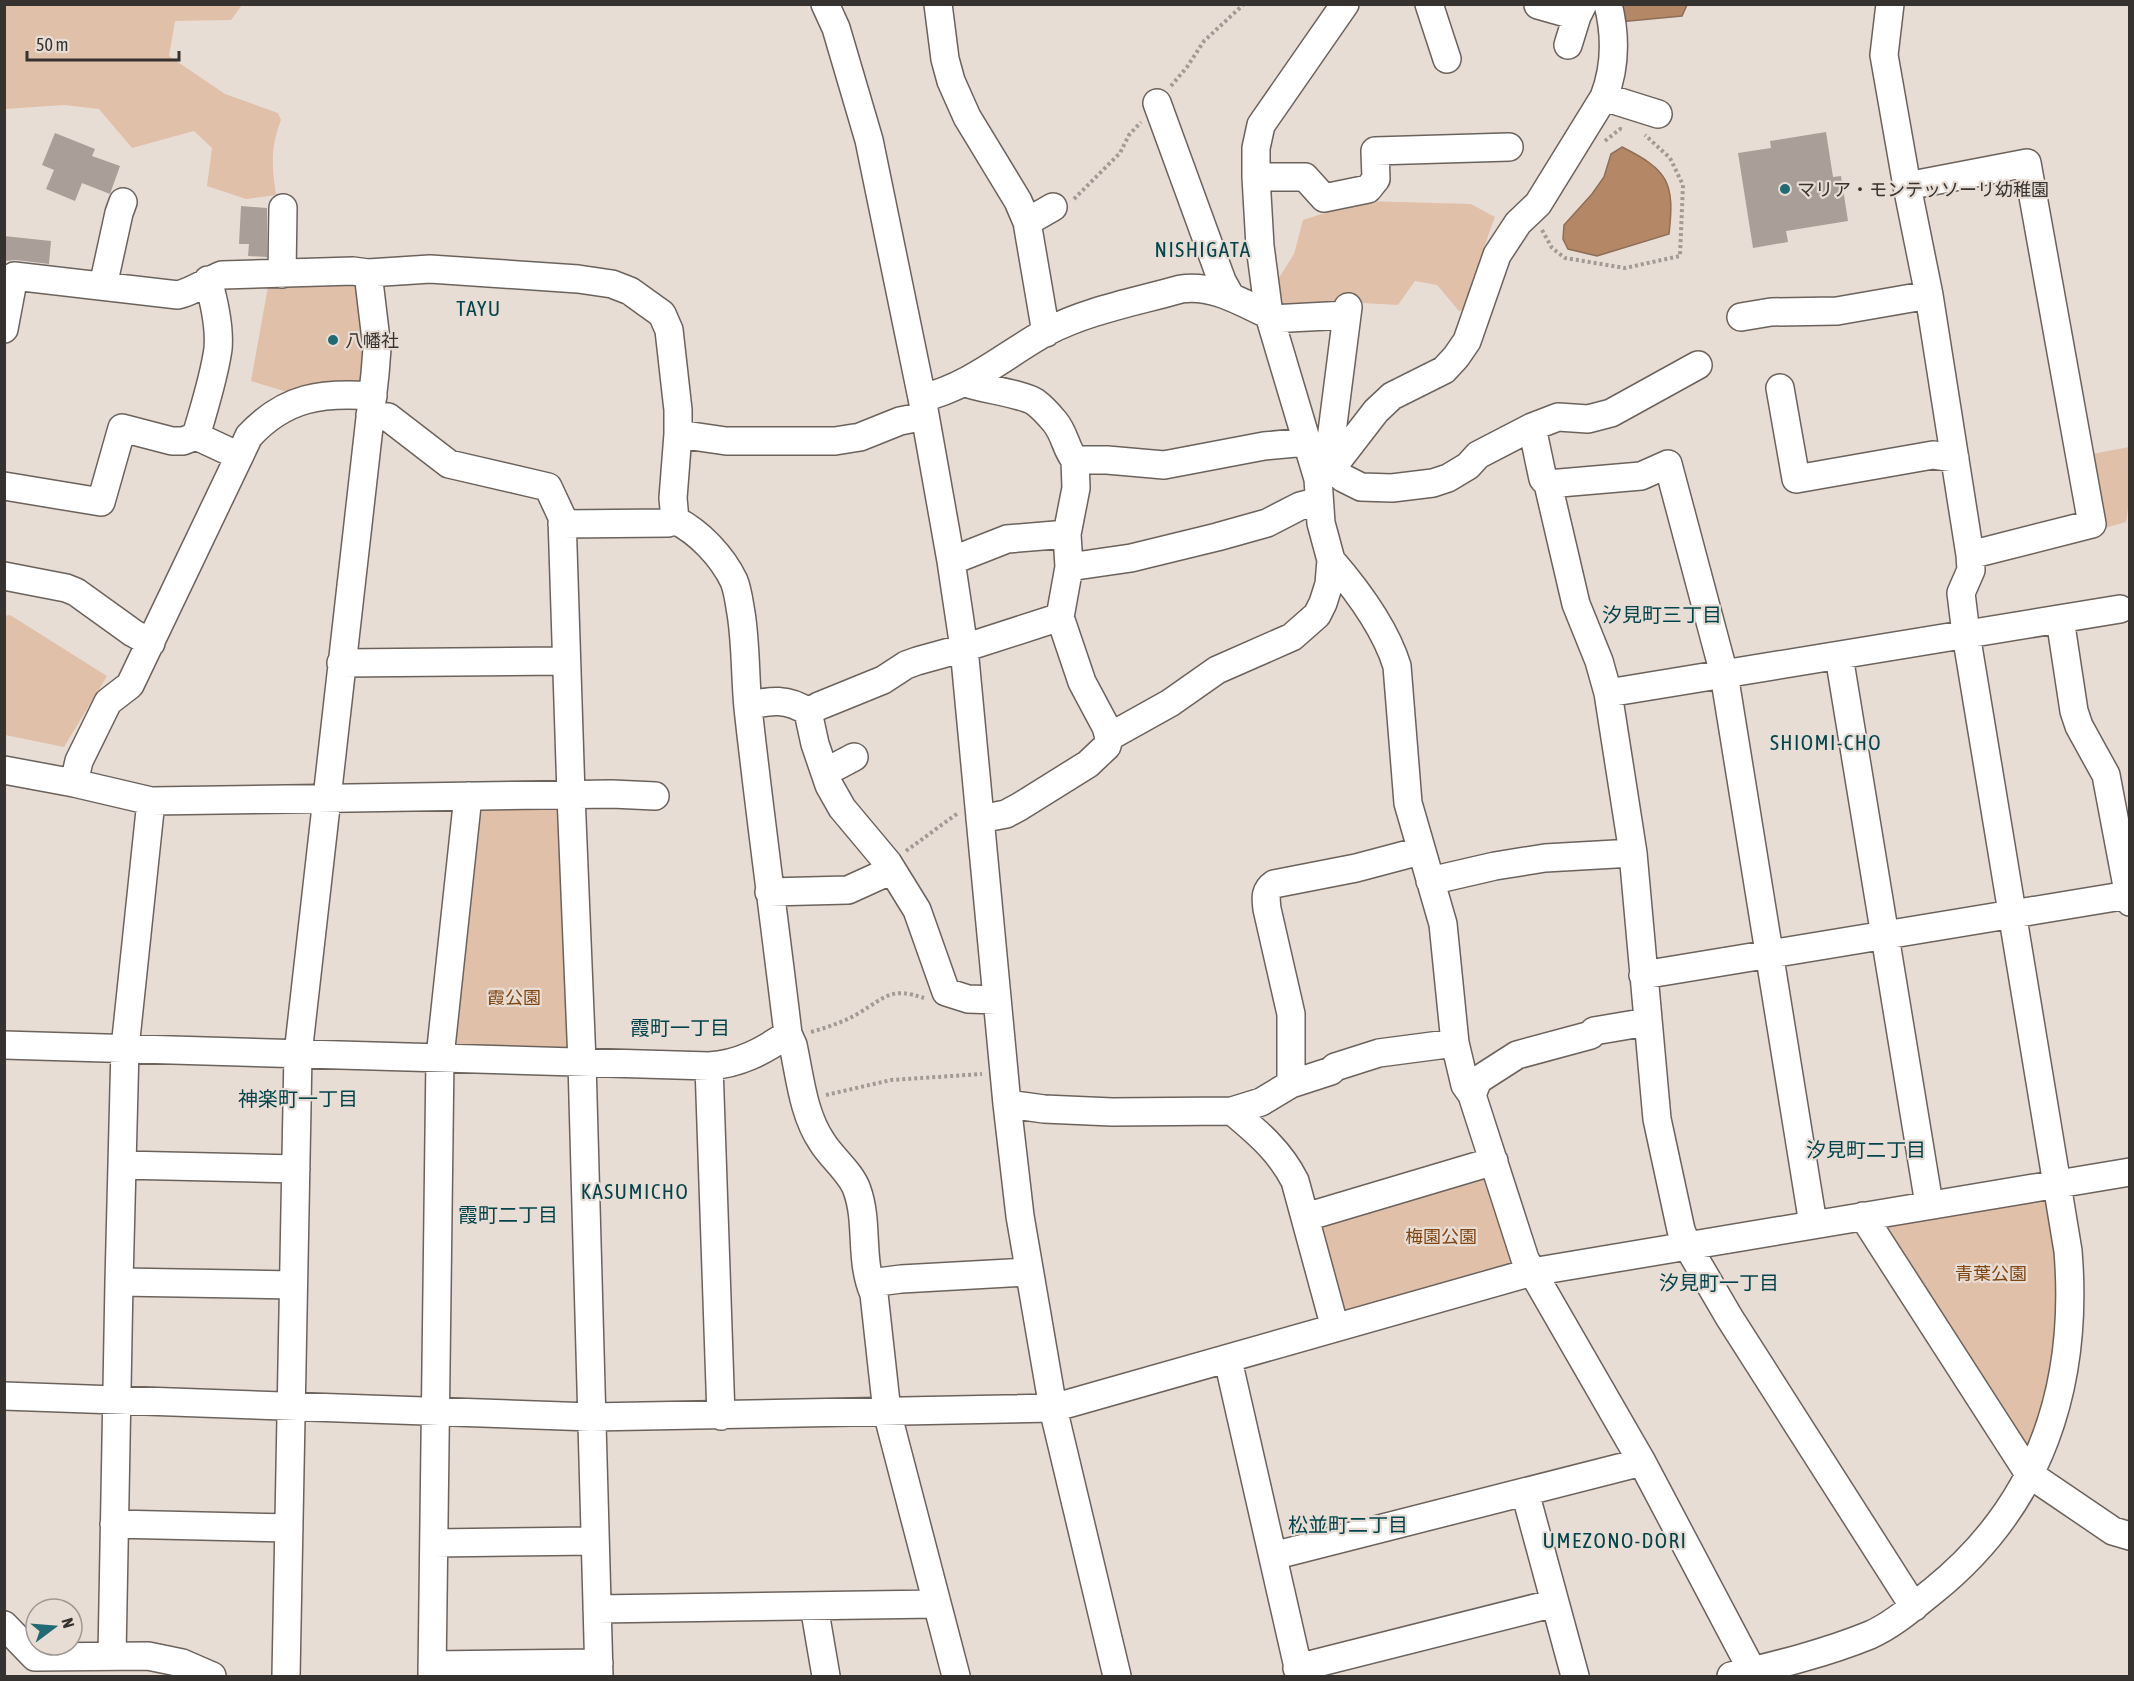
<svg xmlns="http://www.w3.org/2000/svg" width="2134" height="1681" font-family="'Asap Condensed','Noto Sans JP',sans-serif">
	<style>
		.green { fill: #e1c0a9 }
		.water { fill: #b48766; stroke: #8e6e56; stroke-width: 1.5 }
		.building { fill: #a99f98 }
		.lines { fill: none; stroke-linecap: round; stroke-linejoin: round }
		.minor-casing { stroke: #6b625c; stroke-width: 30 }
		.path { stroke: #a29a94; stroke-width: 4; stroke-dasharray: 3 3; stroke-linecap: butt }
		.minor { stroke: #fff; stroke-width: 27 }
		.poi-dot { fill: #1f6a73; stroke: #e8ddd5; stroke-width: 2 }
		.labels { text-anchor: middle; dominant-baseline: central; stroke-width: 4.5; stroke-linejoin: round; paint-order: stroke }
		.poi-label { font-size: 18px; fill: #36322f; stroke: #e8ddd5; text-anchor: start }
		.park-label { font-size: 18px; fill: #804510; stroke: #e8ddd5 }
		.neighbourhood-label { font-size: 20px; fill: #01444b; stroke: #e8ddd5 }
		.quarter-label { font-size: 21px; letter-spacing: 1.5px; fill: #01444b; stroke: #e8ddd5 }
	</style>
	<rect width="100%" height="100%" fill="#e8ddd5"/>
	<path class="green" d="M5 4 242 5 231 20 175 21 169 56 225 94 278 113 281 120C270 149 272 165 276 195L246 199 207 186 212 148 194 131 132 148 99 109 64 105 5 109Z
		M1363 201 1471 204 1495 217 1479 261 1474 306 1459 311 1437 285 1415 281 1398 305 1343 302 1280 314 1275 284 1294 254 1303 220Z
		M350 279 357 285 363 339 362 379 351 387 297 395 251 381 269 281Z
		M2129 447V501L2126 522 2105 528 2092 454Z
		M10 615 107 676 64 747 5 735 4 616Z
		M473 810H570L576 1056 448 1057Z
		M1487 1177 1514 1261 1509 1268 1345 1315 1319 1220Z
		M2040 1197 2048 1203 2057 1258 2061 1303 2053 1370 2030 1447H2021L1886 1230 1889 1221Z"/>
	<path class="water" d="M1615 5H1687L1682 16 1619 22Z
		M1622 147C1668 170 1675 182 1669 234L1597 256 1568 249 1563 239 1564 225 1592 194 1604 177 1611 154Z"/>
	<path class="building" d="M1826 132 1833 177 1841 176 1848 221 1786 231 1788 242 1753 248 1738 153 1771 148 1770 141Z
		M55 133 95 149 92 156 120 166 110 194 82 183 75 201 46 189 54 170 42 165Z
		M241 206 267 208V257L248 256 249 244H239Z
		M4 236 51 241 49 264 16 260 4 261Z"/>
	<g class="lines">
		<g class="minor-casing">
			<path id="minor" d="M825 4 836 28 869 140 922 398 951 561 964 648 1007 1104 1020 1216 1053 1408 1117 1676
				M938 4 945 59 951 81 967 117 1018 201 1027 222 1046 333
				M1429 4 1447 59
				M1538 5 1577 16
				M1568 45 1577 16 1583 4
				M1604 97C1616 66 1616 36 1608 4
				M1157 103 1222 281 1231 297
				M1256 177H1305L1324 198 1368 189 1376 179 1375 151 1509 147
				M1907 186 2027 163 2092 524 1970 555
				M1027 222 1053 207
				M282 274 283 208
				M103 286 119 213 123 202
				M1741 317 1771 312 1837 311 1929 295
				M1270 319 1347 315
				M4 329 14 276 178 295C194 291 207 281 222 275L353 271 368 273 430 269 578 279 612 284 630 291 662 314 669 330 678 410V434L726 441H835L860 437 900 421 925 416
				M966 383C983 389 1023 394 1035 402 1042 407 1050 416 1055 422 1065 434 1066 450 1075 460L1076 488 1067 534 1069 567 1060 617 1082 682 1106 727 1109 737 1107 746 1088 764 1019 807 1006 814 980 819
				M1780 388 1796 479 1933 455 1955 458
				M922 398C969 387 1005 355 1046 332 1088 310 1135 302 1181 289 1212 284 1241 302 1269 315
				M370 415 388 417 449 464 548 487 562 517 571 795 582 1062 599 1676
				M1532 427 1543 479 1548 484
				M678 434 673 498 675 520C699 532 722 556 734 581 738 591 739 602 741 613 746 644 745 676 748 708 760 817 775 925 788 1034L793 1045C800 1077 803 1114 822 1142 831 1157 852 1174 857 1190 869 1223 859 1260 874 1294L887 1412 956 1676
				M196 436C204 408 214 378 218 349 220 327 214 301 208 280
				M1075 460H1107L1164 465 1264 446 1296 443 1308 445
				M1332 468 1343 478 1361 487 1392 488 1433 483 1448 478 1468 466 1478 455 1532 427 1558 417 1588 419 1611 413 1698 365
				M1327 471 1348 307
				M1318 479 1332 468 1376 411 1392 396 1444 370 1456 357 1467 341 1497 255 1518 223 1538 204 1604 97 1658 114
				M4 486 101 502 122 428 172 441H183L196 436 239 456
				M562 524 668 523 675 520
				M1331 560C1357 590 1385 627 1397 666L1408 803 1443 924 1455 1043 1465 1085 1472 1095 1525 1259 1642 1462 1755 1676
				M951 561 1007 539 1067 534
				M1069 567 1131 558 1217 537 1267 523 1300 506 1319 501
				M4 576 66 588 76 592 133 633 151 643
				M2060 619 2074 711 2079 726 2106 775 2130 902
				M1839 656 1929 1204
				M341 663 566 661
				M1608 693 2120 609
				M748 706C770 700 788 698 808 712L819 706 883 680 906 665 917 661 964 648 1060 617
				M808 712 815 744 829 785 842 808 888 863 917 910 946 992 968 999 996 1000
				M1109 737 1170 703 1217 670 1292 637 1317 615 1323 603 1329 584 1331 560 1321 523 1318 479 1269 315 1260 246 1256 177V148L1261 125 1345 4
				M4 770 74 783 151 801 612 794 655 796
				M824 770 837 766 854 757
				M74 783 79 761 108 702 130 685 249 436C285 397 322 392 373 396
				M1430 881 1495 866 1545 858 1633 853
				M769 892 848 890 892 870
				M1643 975 2128 895
				M4 1045 709 1066C740 1064 763 1051 788 1034
				M709 1066 721 1416
				M1291 1084V1014L1267 909C1266 899 1264 891 1274 884L1356 868 1420 851
				M1472 1095 1478 1080 1517 1055 1591 1035 1594 1031 1647 1022
				M1007 1104 1044 1109 1112 1112 1232 1111C1257 1132 1280 1151 1295 1181L1335 1328
				M1232 1111 1261 1102 1291 1084 1331 1071 1335 1067 1379 1053 1455 1043
				M122 1165 296 1169
				M1863 1216 2029 1474 2113 1531 2130 1536
				M1306 1217 1494 1161
				M1813 1224 1724 674 1668 464 1641 476 1548 484 1576 604 1599 661 1608 693 1633 853 1657 1119 1681 1230 1687 1245 1729 1317 1914 1607
				M119 1282 293 1285
				M871 1286 878 1282 901 1279 1029 1272
				M1228 1360 1300 1676
				M4 1396 591 1417 1053 1408 1532 1272 2130 1172
				M1525 1492 1575 1676
				M114 1524 289 1528
				M434 1543 594 1541
				M1273 1556 1642 1462
				M814 1606 826 1676
				M597 1609 936 1604
				M4 1625 35 1657 148 1656 182 1663 212 1676
				M112 1656 119 1282 125 1048 151 801
				M432 1665 599 1663
				M1297 1668 1555 1603
				M286 1676 298 1054 375 374 377 348 368 273
				M432 1676 440 1057 468 796
				M1731 1676C1777 1665 1826 1653 1870 1635 1893 1625 1914 1606 1933 1591 2041 1504 2079 1385 2068 1251L1966 634 1961 593 1971 570 1970 555 1929 295 1907 186 1884 55 1890 4"/>
		</g>
		<path class="path" d="M1171 86 1187 67 1204 41 1244 4
			M1605 141 1620 129 1623 130
			M1074 199 1120 153 1129 135 1141 122
			M1542 230 1552 248 1565 258 1625 268 1680 256 1683 185 1670 158 1645 135
			M906 851 958 813
			M811 1032C828 1027 844 1022 859 1013 887 996 891 987 924 998
			M826 1095 891 1080 982 1074"/>
		<use href="#minor" class="minor"/>
	</g>
	<g class="poi-dot">
		<circle cx="1785" cy="189" r="6"/>
		<circle cx="333" cy="340" r="6"/>
	</g>
	<g class="labels">
		<g class="poi-label">
			<text x="1797" y="189">マリア・モンテッソーリ幼稚園</text>
			<text x="345" y="340">八幡社</text>
		</g>
		<g class="park-label">
			<text x="514" y="997">霞公園</text>
			<text x="1441" y="1236">梅園公園</text>
			<text x="1991" y="1273">青葉公園</text>
		</g>
		<g class="neighbourhood-label">
			<text x="1662" y="614">汐見町三丁目</text>
			<text x="680" y="1027">霞町一丁目</text>
			<text x="298" y="1098">神楽町一丁目</text>
			<text x="1866" y="1149">汐見町二丁目</text>
			<text x="508" y="1214">霞町二丁目</text>
			<text x="1719" y="1282">汐見町一丁目</text>
			<text x="1348" y="1524">松並町二丁目</text>
		</g>
		<g class="quarter-label">
			<text x="1203" y="249">NISHIGATA</text>
			<text x="479" y="308">TAYU</text>
			<text x="1826" y="742">SHIOMI-CHO</text>
			<text x="635" y="1191">KASUMICHO</text>
			<text x="1615" y="1540">UMEZONO-DORI</text>
		</g>
	</g>
	<rect width="2134" height="1681" fill="none" stroke="#36322f" stroke-width="12"/>
	<g transform="translate(54 1627) rotate(74)"><circle r="28" fill="#e8ddd5" stroke="#a19993" stroke-width="1.5"/>
	<path d="M0-4.5L10 22L0 15L-10 22Z" fill="#1f6a73"/>
	<text y="-9" font-size="16" font-weight="bold" text-anchor="middle" fill="#36322f">N</text>
	</g>
	<path d="M27 51v9h152v-9" fill="none" stroke="#36322f" stroke-width="3"/>
	<text x="36" y="51" font-size="18" fill="#36322f" stroke="#e8ddd5" stroke-width="4.5" paint-order="stroke">50 m</text>
</svg>
